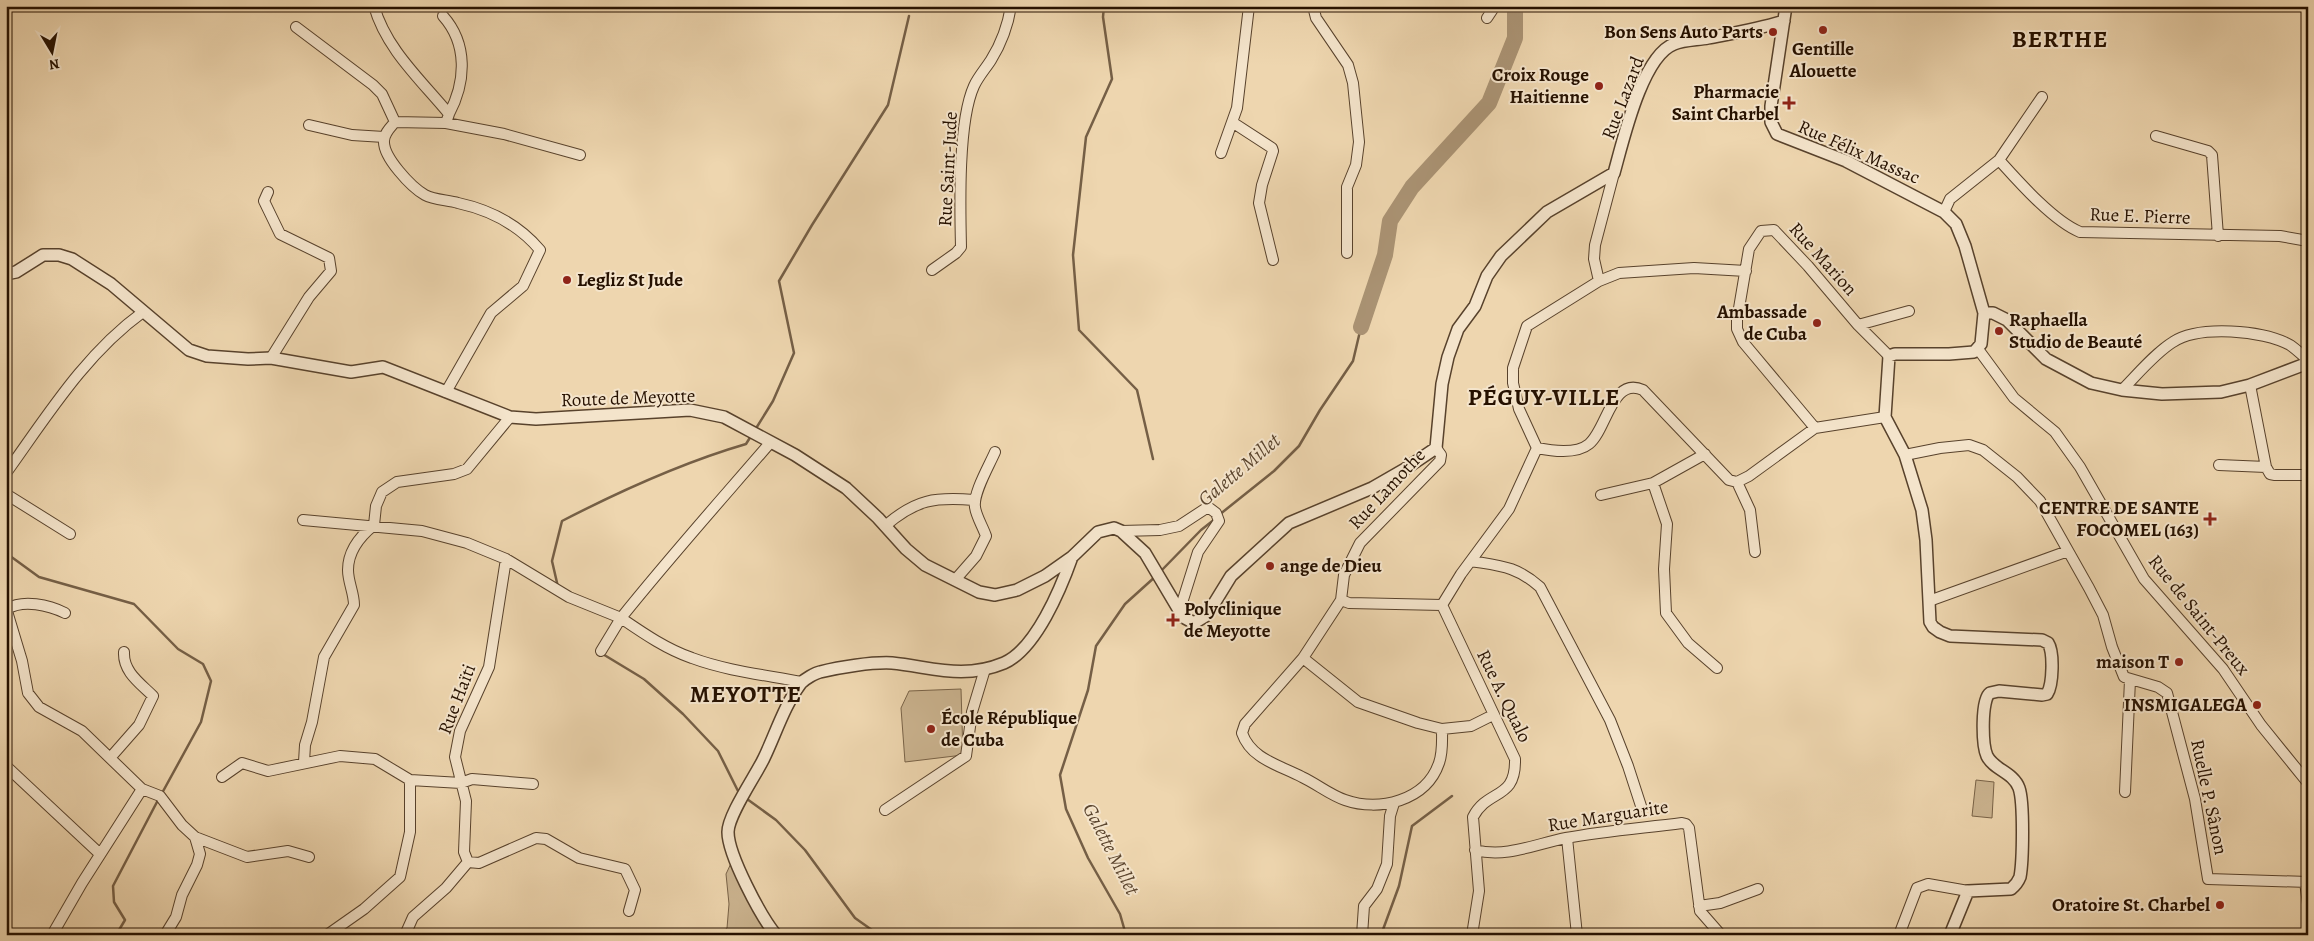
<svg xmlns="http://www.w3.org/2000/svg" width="2314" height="941" font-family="Alegreya,serif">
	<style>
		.grass { fill: #ccb591; stroke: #796348 }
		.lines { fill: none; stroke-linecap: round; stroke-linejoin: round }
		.stream { stroke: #755f46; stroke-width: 2.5 }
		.river { stroke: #aa9374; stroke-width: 16 }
		.minor-casing { stroke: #58422c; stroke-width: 12 }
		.tertiary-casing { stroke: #58422c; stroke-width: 14 }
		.minor { stroke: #f4e4cb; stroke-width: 10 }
		.tertiary { stroke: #f4e4cb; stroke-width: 11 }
		.poi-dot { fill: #8f2418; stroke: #f4e4cb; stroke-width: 2 }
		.labels { text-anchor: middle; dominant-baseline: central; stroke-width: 4; stroke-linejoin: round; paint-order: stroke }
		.poi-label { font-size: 19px; font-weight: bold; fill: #261100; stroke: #f4e4cb; text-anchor: end }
		.street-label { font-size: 19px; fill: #261100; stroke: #f4e4cb }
		.water-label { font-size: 20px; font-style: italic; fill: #5b452e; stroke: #f4e4cb }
		.district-label { font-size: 24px; font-weight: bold; letter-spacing: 1px; fill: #261100; stroke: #f4e4cb }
	</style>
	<rect width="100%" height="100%" fill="#eed6af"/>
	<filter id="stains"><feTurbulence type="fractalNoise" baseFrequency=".004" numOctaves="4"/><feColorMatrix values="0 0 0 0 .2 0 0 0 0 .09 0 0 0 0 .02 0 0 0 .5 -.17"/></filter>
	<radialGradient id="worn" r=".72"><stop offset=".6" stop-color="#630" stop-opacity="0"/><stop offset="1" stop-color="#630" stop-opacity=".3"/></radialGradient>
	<path class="grass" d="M961 689 963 755 905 762 901 708 909 691Z
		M1976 780 1994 782 1992 818 1972 816Z
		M733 859 770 935H719L727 928 729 904 726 874Z"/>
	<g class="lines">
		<path class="stream" d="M1104 6 1103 17 1112 79 1086 137 1073 255 1079 330 1137 390 1153 459
			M755 430 773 401 794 353 779 281 812 225 888 105 909 16
			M1219 515 1274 471 1299 446 1320 410 1353 361 1361 327
			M6 553 39 577 134 604 178 649 203 664 211 681 201 722 161 795
			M1160 572 1201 530 1215 519
			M558 587 552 561 562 521C622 490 681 463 746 444L751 436
			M601 653 644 679 683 714 718 751 738 791
			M747 799 776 820 805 850 855 918 879 935
			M116 935 125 920 114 902 113 886 158 800
			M1126 935 1120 914 1088 858 1066 809 1060 775 1088 690 1096 646 1125 604 1156 576
			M1381 935 1399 886 1412 826 1452 796"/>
		<path class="river" d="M1361 327 1385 255 1390 221 1412 187 1489 103 1515 38V6"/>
		<g class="minor-casing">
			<path id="minor" d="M374 6C386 49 421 80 449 114L446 123 395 122C391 127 384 133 384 141 383 157 411 187 425 195 434 200 448 200 458 203 490 210 519 225 540 250L523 286 491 313 446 392
				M1313 6 1316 18 1348 65 1353 83 1359 142 1356 165 1347 187V253
				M443 16C468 44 466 82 449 114
				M1487 18 1495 6
				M296 27 373 85 382 94 395 122
				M1232 122 1272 148 1273 151 1262 185 1259 203 1273 260
				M446 123 504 134 580 155
				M309 125 352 135 384 137
				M2156 136 2208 151 2212 155 2218 236
				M1221 153 1237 108 1249 6
				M1999 160C2018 181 2053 221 2080 232L2280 236 2308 241
				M268 192 264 201 280 234 329 258 331 271 309 297 271 358
				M1944 212 1950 199 1999 160 2042 97
				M932 270 956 253 961 247C960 206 958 121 974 86 978 77 986 68 991 60 1001 44 1008 25 1011 6
				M1599 281 1594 259 1595 245 1614 173
				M1858 325 1909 311
				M1978 349 2014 398 2055 432 2080 467 2144 579 2223 669 2261 725 2308 783
				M2250 385 2266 467 2270 474 2275 475H2308
				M2122 390C2137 375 2155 353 2173 342 2199 325 2263 330 2290 345 2296 349 2302 355 2308 360
				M1815 428 1743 342 1737 329V320L1749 249 1761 231 1774 230 1808 266 1858 325 1889 356
				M770 443C720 501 669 558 621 618 643 633 666 649 692 658 727 671 766 675 802 682
				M1436 448 1441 455 1440 461 1360 543 1344 575 1341 600 1303 658 1245 724 1242 733C1251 759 1279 765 1302 777 1317 784 1330 795 1345 800 1379 812 1426 801 1439 763 1443 752 1442 741 1442 729
				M1537 448 1519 409 1513 383V368L1527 326 1599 281 1619 273 1694 268 1746 271
				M1905 455 1940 448 1969 445 1983 450 2017 477 2040 501 2089 588 2103 615 2112 647 2124 677 2158 687 2167 693 2195 799 2208 879 2308 882
				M2219 465 2266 467
				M6 473C47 416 85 354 143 312
				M1737 482 1750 510 1755 552
				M1653 483 1667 524 1664 569 1666 613 1688 643 1717 668
				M6 494 70 534
				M1601 495 1653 483 1705 454
				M303 520 422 531 467 543 506 559 569 597 621 618 601 651
				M885 526C916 499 935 497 974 500
				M1121 531 1160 530 1179 526 1208 507 1216 513 1219 521 1198 552 1181 606 1182 616
				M506 559 489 667 460 731 455 757 466 801 464 852 468 862 479 863 536 838 546 839 579 858 625 869 635 890 629 911
				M1471 561C1501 566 1516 566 1540 587L1610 720 1628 766 1641 806
				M955 580 976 556 986 536C983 527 976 516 975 507 973 493 989 466 995 452
				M1341 600 1349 603 1442 605
				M1929 601 2068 551
				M1442 605 1461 574 1509 509 1537 448C1552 451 1577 454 1589 444 1607 429 1612 376 1643 390L1729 480 1737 482 1749 476 1815 428 1885 417
				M1442 605 1515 759C1516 801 1488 788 1473 817L1479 891 1472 935
				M6 608 22 661 28 693 39 707 82 731 142 789 82 883 52 935
				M7 609C23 599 49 605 65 613
				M1303 658 1358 702 1418 723 1442 729 1471 726 1493 715
				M110 758 139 725 153 696C140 683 123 672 124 652
				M304 762 305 745 312 722 324 657 354 605C354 593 348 582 348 570 348 551 359 537 374 525L376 506 382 492 397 482 454 474 467 469 510 417
				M6 766 100 854
				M222 777 242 763 268 771 340 756 375 759 410 780 461 783 472 779 533 784
				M142 789 160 796 182 825 195 837 200 854 197 865 182 895 176 917 165 935
				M2125 792 2130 680
				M885 810 966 756 972 712 985 669
				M195 837 247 857 288 851 309 857
				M1567 838 1577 935
				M1475 850C1507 858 1535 844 1566 838 1604 831 1643 828 1682 823L1686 824 1689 828 1700 911 1721 935
				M2305 882 2308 904
				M1699 906 1720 903 1758 889
				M327 935 364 909 400 877 410 832V780
				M405 935 413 917 446 888 468 862
				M1362 935 1364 906 1377 889 1387 864 1390 816 1394 803
				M1899 935 1917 888 1928 884 1968 891"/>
		</g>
		<g class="tertiary-casing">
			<path id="tertiary" d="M1786 6 1771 106V122L1777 134 1846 161 1944 212 1956 224 1965 246 1984 313
				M6 274 16 272 43 255H59L72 259 111 284 189 350 207 356 248 359 271 358 351 372 383 367 510 417 536 419 690 410 724 417 795 455 846 488 878 518 906 549 925 565 979 592 995 595 1017 590 1045 576 1072 557 1098 532 1114 528 1121 531 1145 553 1183 617 1194 623 1207 615 1231 576 1289 523 1372 488 1405 469 1436 448 1442 384 1448 357 1458 329 1475 306 1487 276 1501 256 1547 212 1614 173C1623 141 1642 56 1674 44 1684 40 1698 40 1708 38 1734 33 1759 29 1784 21
				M776 935C761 917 728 855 728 832 728 815 756 775 764 758 776 733 784 706 801 683 805 679 815 673 820 672 840 667 872 662 892 663 932 667 963 680 1004 663 1036 649 1061 588 1072 557
				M1950 935 1968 891 2011 889C2016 885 2018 882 2020 877 2023 861 2024 802 2019 788 2013 772 1994 770 1987 756 1982 745 1981 699 1990 693L1999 691 2042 695 2047 694C2053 685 2054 652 2048 643L2042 640 1950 636 1940 632 1933 627 1930 622 1926 540 1922 510 1905 455 1885 417 1889 356 1895 354H1949L1974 352 1981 344 1984 313H1993L2007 320 2046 359 2091 383 2122 390 2162 394 2221 392 2250 385 2308 363"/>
		</g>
		<use href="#minor" class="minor"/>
		<use href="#tertiary" class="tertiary"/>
	</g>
	<g class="poi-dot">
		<circle cx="1823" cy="30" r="5"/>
		<circle cx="1773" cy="32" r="5"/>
		<circle cx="1599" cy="86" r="5"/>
		<path d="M1786.5 95.5h5v5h5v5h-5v5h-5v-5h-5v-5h5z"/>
		<circle cx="567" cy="280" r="5"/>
		<circle cx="1817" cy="323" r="5"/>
		<circle cx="1999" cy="331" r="5"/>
		<path d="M2207.5 511.5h5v5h5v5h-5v5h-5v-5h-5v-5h5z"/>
		<circle cx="1270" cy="566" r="5"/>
		<path d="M1170.5 612.5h5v5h5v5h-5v5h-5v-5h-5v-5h5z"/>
		<circle cx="2179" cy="662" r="5"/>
		<circle cx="2257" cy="705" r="5"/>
		<circle cx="931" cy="729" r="5"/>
		<circle cx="2220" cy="905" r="5"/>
	</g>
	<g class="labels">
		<g class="poi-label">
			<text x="1763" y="32">Bon Sens Auto Parts</text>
			<text x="1823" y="49" text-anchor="middle">Gentille<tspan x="1823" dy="22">Alouette</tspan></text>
			<text x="1589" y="75">Croix Rouge<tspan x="1589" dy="22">Haitienne</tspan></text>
			<text x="1779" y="92">Pharmacie<tspan x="1779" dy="22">Saint Charbel</tspan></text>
			<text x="577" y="280" text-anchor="start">Legliz St Jude</text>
			<text x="1807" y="312">Ambassade<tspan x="1807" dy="22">de Cuba</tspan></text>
			<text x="2009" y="320" text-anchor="start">Raphaella<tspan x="2009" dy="22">Studio de Beauté</tspan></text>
			<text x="2199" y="508">CENTRE DE SANTE<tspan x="2199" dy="22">FOCOMEL (163)</tspan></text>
			<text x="1280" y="566" text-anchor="start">ange de Dieu</text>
			<text x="1184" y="609" text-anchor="start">Polyclinique<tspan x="1184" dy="22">de Meyotte</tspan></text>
			<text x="2169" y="662">maison T</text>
			<text x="2247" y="705">INSMIGALEGA</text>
			<text x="941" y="718" text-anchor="start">École République<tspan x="941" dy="22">de Cuba</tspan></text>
			<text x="2210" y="905">Oratoire St. Charbel</text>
		</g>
		<g class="street-label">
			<text transform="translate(1623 98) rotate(-69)">Rue Lazard</text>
			<text transform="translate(1859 152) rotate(24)">Rue Félix Massac</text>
			<text transform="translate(948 169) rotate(-87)">Rue Saint-Jude</text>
			<text transform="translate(2140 216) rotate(2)">Rue E. Pierre</text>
			<text transform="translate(1823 259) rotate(48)">Rue Marion</text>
			<text transform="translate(628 398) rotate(-2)">Route de Meyotte</text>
			<text transform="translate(1387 489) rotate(-47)">Rue Lamothe</text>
			<text transform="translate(2199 615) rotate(51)">Rue de Saint-Preux</text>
			<text transform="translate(1504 696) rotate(64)">Rue A. Qualo</text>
			<text transform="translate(457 699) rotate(-69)">Rue Haïti</text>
			<text transform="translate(2209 797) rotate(78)">Ruelle P. Sânon</text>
			<text transform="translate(1608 816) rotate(-9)">Rue Marguarite</text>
		</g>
		<g class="water-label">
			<text transform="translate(1239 470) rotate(-40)">Galette Millet</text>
			<text transform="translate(1111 849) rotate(63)">Galette Millet</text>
		</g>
		<g class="district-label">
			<text x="2060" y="39">BERTHE</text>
			<text x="1544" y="397">PÉGUY-VILLE</text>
			<text x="746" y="694">MEYOTTE</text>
		</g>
	</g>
	<rect width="2314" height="941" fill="none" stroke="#eed6af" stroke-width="25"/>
	<rect x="8" y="8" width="2299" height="926" fill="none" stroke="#261100" stroke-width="2.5"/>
	<rect x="12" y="12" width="2289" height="916" fill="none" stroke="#261100"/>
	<g transform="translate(52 52) rotate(170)" stroke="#f4e4cb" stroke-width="4" paint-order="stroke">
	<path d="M0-4L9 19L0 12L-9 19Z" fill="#261100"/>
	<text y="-8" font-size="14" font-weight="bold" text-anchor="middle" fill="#261100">N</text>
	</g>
	<rect width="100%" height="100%" filter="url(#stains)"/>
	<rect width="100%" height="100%" fill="url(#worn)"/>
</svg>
